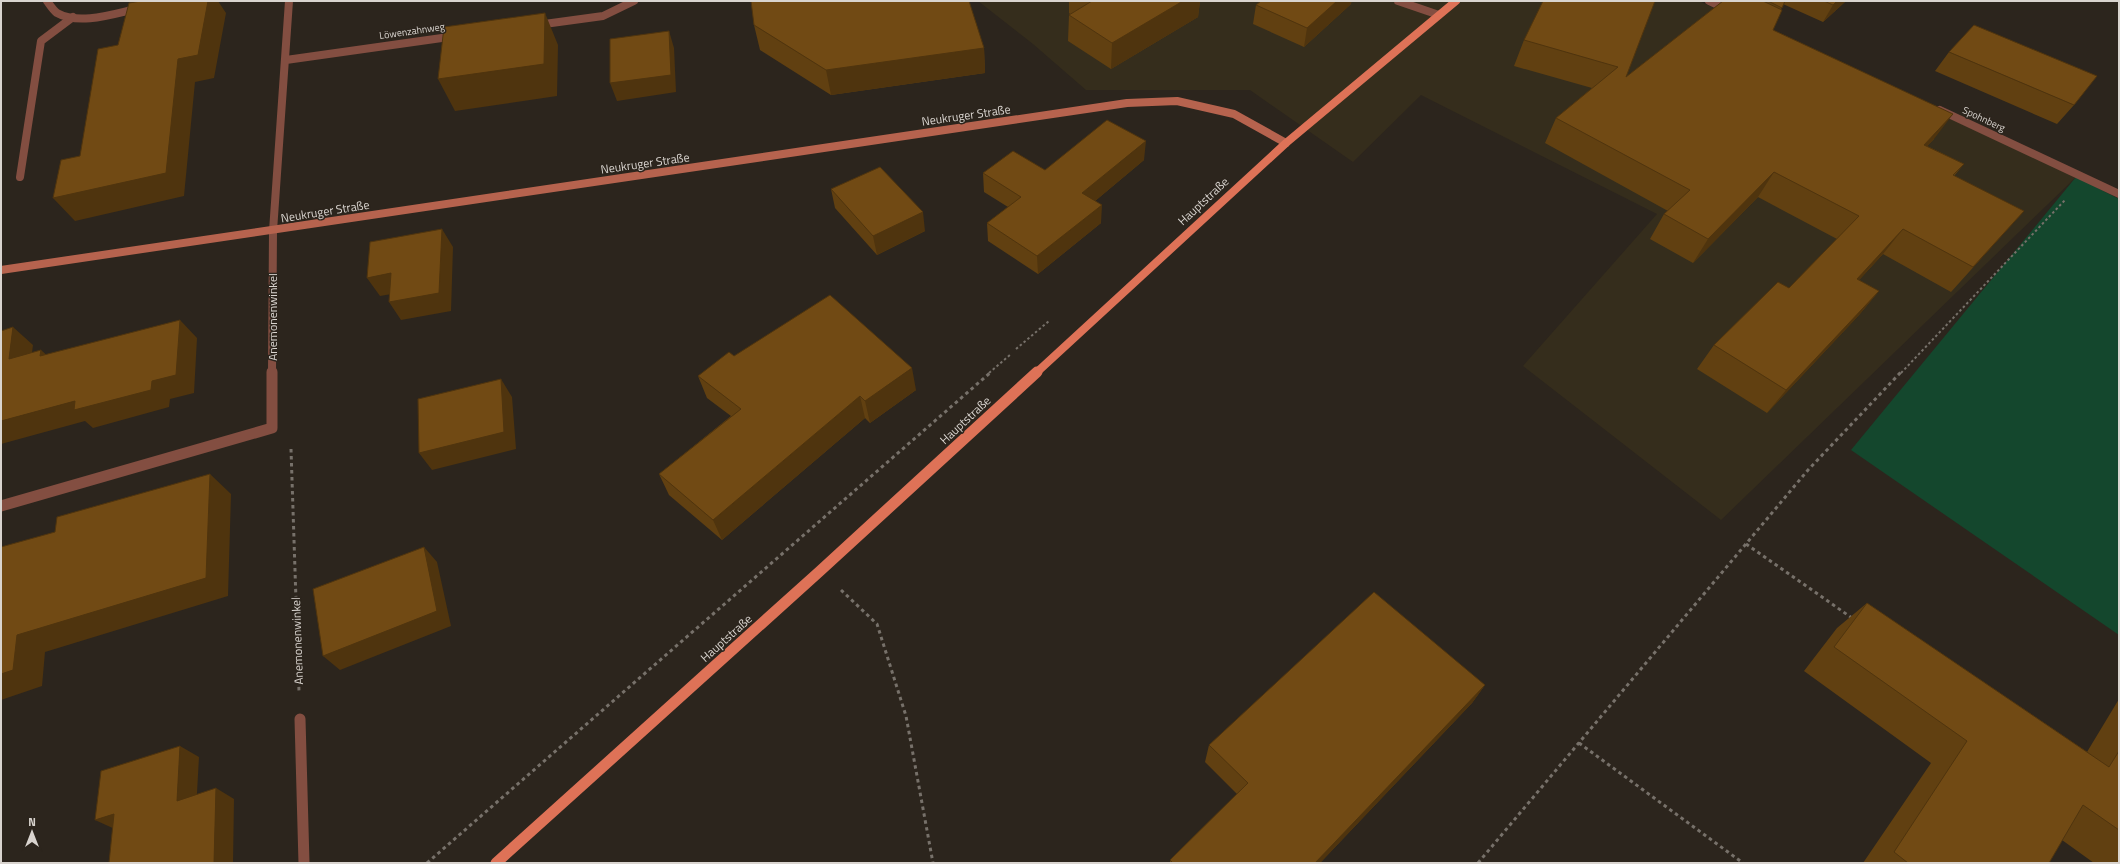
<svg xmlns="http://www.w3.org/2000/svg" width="2120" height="864" font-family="'Titillium Web',sans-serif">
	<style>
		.commercial { fill: #352d1c }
		.green { fill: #14472d }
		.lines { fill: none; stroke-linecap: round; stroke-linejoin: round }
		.path-far1 { stroke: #77716a; stroke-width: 2; stroke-dasharray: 2.5 2.5; stroke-linecap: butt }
		.path { stroke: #77716a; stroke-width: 3; stroke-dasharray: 3.5 3.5; stroke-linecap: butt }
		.lane { stroke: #834e41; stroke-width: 8 }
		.street-far1 { stroke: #834e41; stroke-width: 8 }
		.street { stroke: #834e41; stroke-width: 11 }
		.secondary { stroke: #b6634e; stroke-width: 8 }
		.primary-far1 { stroke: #de7257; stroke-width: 8 }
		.primary { stroke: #de7257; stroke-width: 11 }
		.wall { fill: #614011 }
		.shaded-wall { fill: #4f340e }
		.building { fill: #714a14; stroke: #4f340e }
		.labels { text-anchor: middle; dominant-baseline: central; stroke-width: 3; stroke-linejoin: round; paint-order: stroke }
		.far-street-label { font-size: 10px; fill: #d9d4cf; stroke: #2c251d }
		.street-label { font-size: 12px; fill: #d9d4cf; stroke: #2c251d }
	</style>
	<rect width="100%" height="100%" fill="#2c251d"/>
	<path class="commercial" d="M978 1H1699L2076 177 1721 520 1523 366 1657 214 1421 95 1353 162 1250 90H1086L1033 44Z"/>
	<path class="green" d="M2076 177 2119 199V635L1851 450Z"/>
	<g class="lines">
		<path class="path-far1" d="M1016 349 1049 321
			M989 373 1011 354
			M1901 373 2066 199"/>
		<path class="path" d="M291 449 299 691
			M1746 544 1852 618
			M841 590 877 624 906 716 933 863
			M1579 743 1743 863
			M427 863 991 372
			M1478 863 1808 470 1901 372"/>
		<path class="lane" d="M1398 1 1439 15
			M20 177 41 41 73 17"/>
		<path class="street-far1" d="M47 1C50 5 53 10 57 13 80 26 116 13 140 8
			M1709 1 1730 11
			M537 25 603 16 634 1
			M286 60 456 36
			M1940 110 2119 194
			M272 373 273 231 289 1"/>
		<path class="street" d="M1 506 272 428V372
			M300 719 304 863"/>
		<path class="secondary" d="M1 270 1127 103 1177 101 1234 114 1286 143"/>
		<path class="primary-far1" d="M1036 373 1286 143 1456 1"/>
		<path class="primary" d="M496 863 820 571 1037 372"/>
	</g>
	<path class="wall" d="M1069 1H1200L1198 17 1111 69 1068 41 1069 15 1070 14 1069 13Z
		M1655 1 1626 77 1723 1H1846L1823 22 1783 4 1773 30 1934 139 1927 146 1964 164 1954 176 2024 211 1951 292 1883 254 1859 280 1879 291 1859 315 1767 413 1697 369 1714 345 1789 288 1837 239 1758 197 1693 263 1650 239 1664 214 1668 211 1545 143 1556 118 1592 88 1514 66 1524 40Z
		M1351 4 1304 47 1253 24 1256 5Z
		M754 25 984 48 985 73 831 95 760 50Z
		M1949 52 2074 105 2057 124 1935 71Z
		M1144 160 1095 201 1101 223 1038 274 988 241 987 223 1008 207 984 192 983 173 1045 170Z
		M831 189 925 231 877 255 835 208Z
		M698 376 916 390 870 423 865 418 722 540 669 495 659 474 731 416 707 398Z
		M1867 603 2087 752 2119 699V863H2094L2062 840 2049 863H1863L1931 763 1804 671 1837 628Z
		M1485 685 1472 703 1320 863H1170V860L1237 794 1205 762 1209 745Z"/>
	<path class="shaded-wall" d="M208 1H218L226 13 214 78 195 82 184 196 75 221 53 198 178 59Z
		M1183 1H1200L1198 17 1111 69 1112 43Z
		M1337 1H1352L1351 4 1304 47 1307 28Z
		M1837 1H1846L1823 22 1833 5Z
		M545 13 558 45 557 96 455 111 438 79Z
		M669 31 674 48 676 92 617 101 610 83Z
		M984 48 985 73 831 95 826 70Z
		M1953 114 1934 139 1904 170 1924 145Z
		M1146 141 1144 160 1082 212V193Z
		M1774 172 1758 197 1693 263 1708 239Z
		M1102 205 1101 223 1038 274 1037 256Z
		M923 212 925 231 877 255 873 236Z
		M442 229 453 247 451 311 401 320 389 302Z
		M1903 229 1883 254 1838 303 1857 279Z
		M391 273 403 292 380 296 367 278Z
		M1879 291 1859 315 1767 413 1786 390Z
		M180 320 197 338 194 393 170 399 169 407 93 428 85 421 1 444V421L75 401 152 381Z
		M13 327 33 345 29 376 9 359Z
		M41 350 61 368 40 356Z
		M912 368 916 390 870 423 865 401Z
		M501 379 512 397 516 449 432 470 419 453Z
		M860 396 865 418 722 540 713 520Z
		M210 474 231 494 228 596 45 652 42 686 1 700V674L17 635Z
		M424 547 437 562 451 626 340 670 323 656Z
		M1485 685 1472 703 1320 863H1315Z
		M180 746 199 757 196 811 177 801Z
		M216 788 234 799 233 863H214Z
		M114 814 117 830 95 820Z"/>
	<path class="building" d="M141 1H208L198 55 178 59 166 173 53 198 61 160 80 156 98 49 118 45 129 3Z
		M751 1H969L984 48 826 70 754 25Z
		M1092 1H1183L1112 43 1069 15Z
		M1261 1H1337L1307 28 1256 5Z
		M1543 1H1655L1626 77 1723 1H1763L1782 10 1773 30 1953 114 1924 145 1964 164 1953 175 2024 211 1973 267 1903 229 1857 279 1879 291 1786 390 1714 345 1778 282 1789 288 1859 216 1774 172 1708 239 1664 214 1690 190 1556 118 1618 67 1524 40Z
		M1768 1H1785L1782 8Z
		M1824 1H1837L1833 5Z
		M545 13 544 64 438 79 444 27Z
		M1974 25 2097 76 2074 105 1949 52Z
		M669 31 671 75 610 83V39Z
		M1107 120 1146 141 1082 193 1102 205 1037 256 987 223 1021 197 983 173 1013 151 1045 170Z
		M880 167 923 212 873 236 831 189Z
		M442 229 439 293 389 302 391 273 367 278 370 242Z
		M830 295 912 368 865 401 860 396 713 520 659 474 741 409 698 376 729 352 734 356Z
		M180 320 176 375 152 381 151 390 74 410 75 401 1 421V331L13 327 9 359 41 350 40 356Z
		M501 379 504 432 419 453 418 399Z
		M210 474 206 578 17 635 13 670 1 674V547L55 532 57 517Z
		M424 547 437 611 323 656 313 589Z
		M1374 592 1485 685 1315 863H1173L1170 860 1248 783 1209 745Z
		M1867 603 2109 767 2119 751V830L2083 805 2049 863H1908L1894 852 1967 741 1834 647Z
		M180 746 177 801 216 788 214 863H109L114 814 95 820 101 771Z"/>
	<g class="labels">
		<g class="far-street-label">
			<text transform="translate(412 31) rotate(-8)">Löwenzahnweg</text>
			<text transform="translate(1984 119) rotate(25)">Spohnberg</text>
		</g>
		<g class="street-label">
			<text transform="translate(966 115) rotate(-8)">Neukruger Straße</text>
			<text transform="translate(645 163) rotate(-8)">Neukruger Straße</text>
			<text transform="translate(1203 201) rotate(-43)">Hauptstraße</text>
			<text transform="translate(325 211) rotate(-9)">Neukruger Straße</text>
			<text transform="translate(272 317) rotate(-90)">Anemonenwinkel</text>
			<text transform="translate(965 420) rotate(-43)">Hauptstraße</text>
			<text transform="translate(726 638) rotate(-42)">Hauptstraße</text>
			<text transform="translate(297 641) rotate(-92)">Anemonenwinkel</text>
		</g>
	</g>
	<rect width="2120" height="864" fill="none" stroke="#d9d4cf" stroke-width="4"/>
	<g transform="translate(32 832)" stroke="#2c251d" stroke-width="3" paint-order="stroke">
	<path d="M0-3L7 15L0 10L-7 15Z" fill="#d9d4cf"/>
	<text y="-6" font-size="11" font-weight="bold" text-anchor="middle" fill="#d9d4cf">N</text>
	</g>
</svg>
